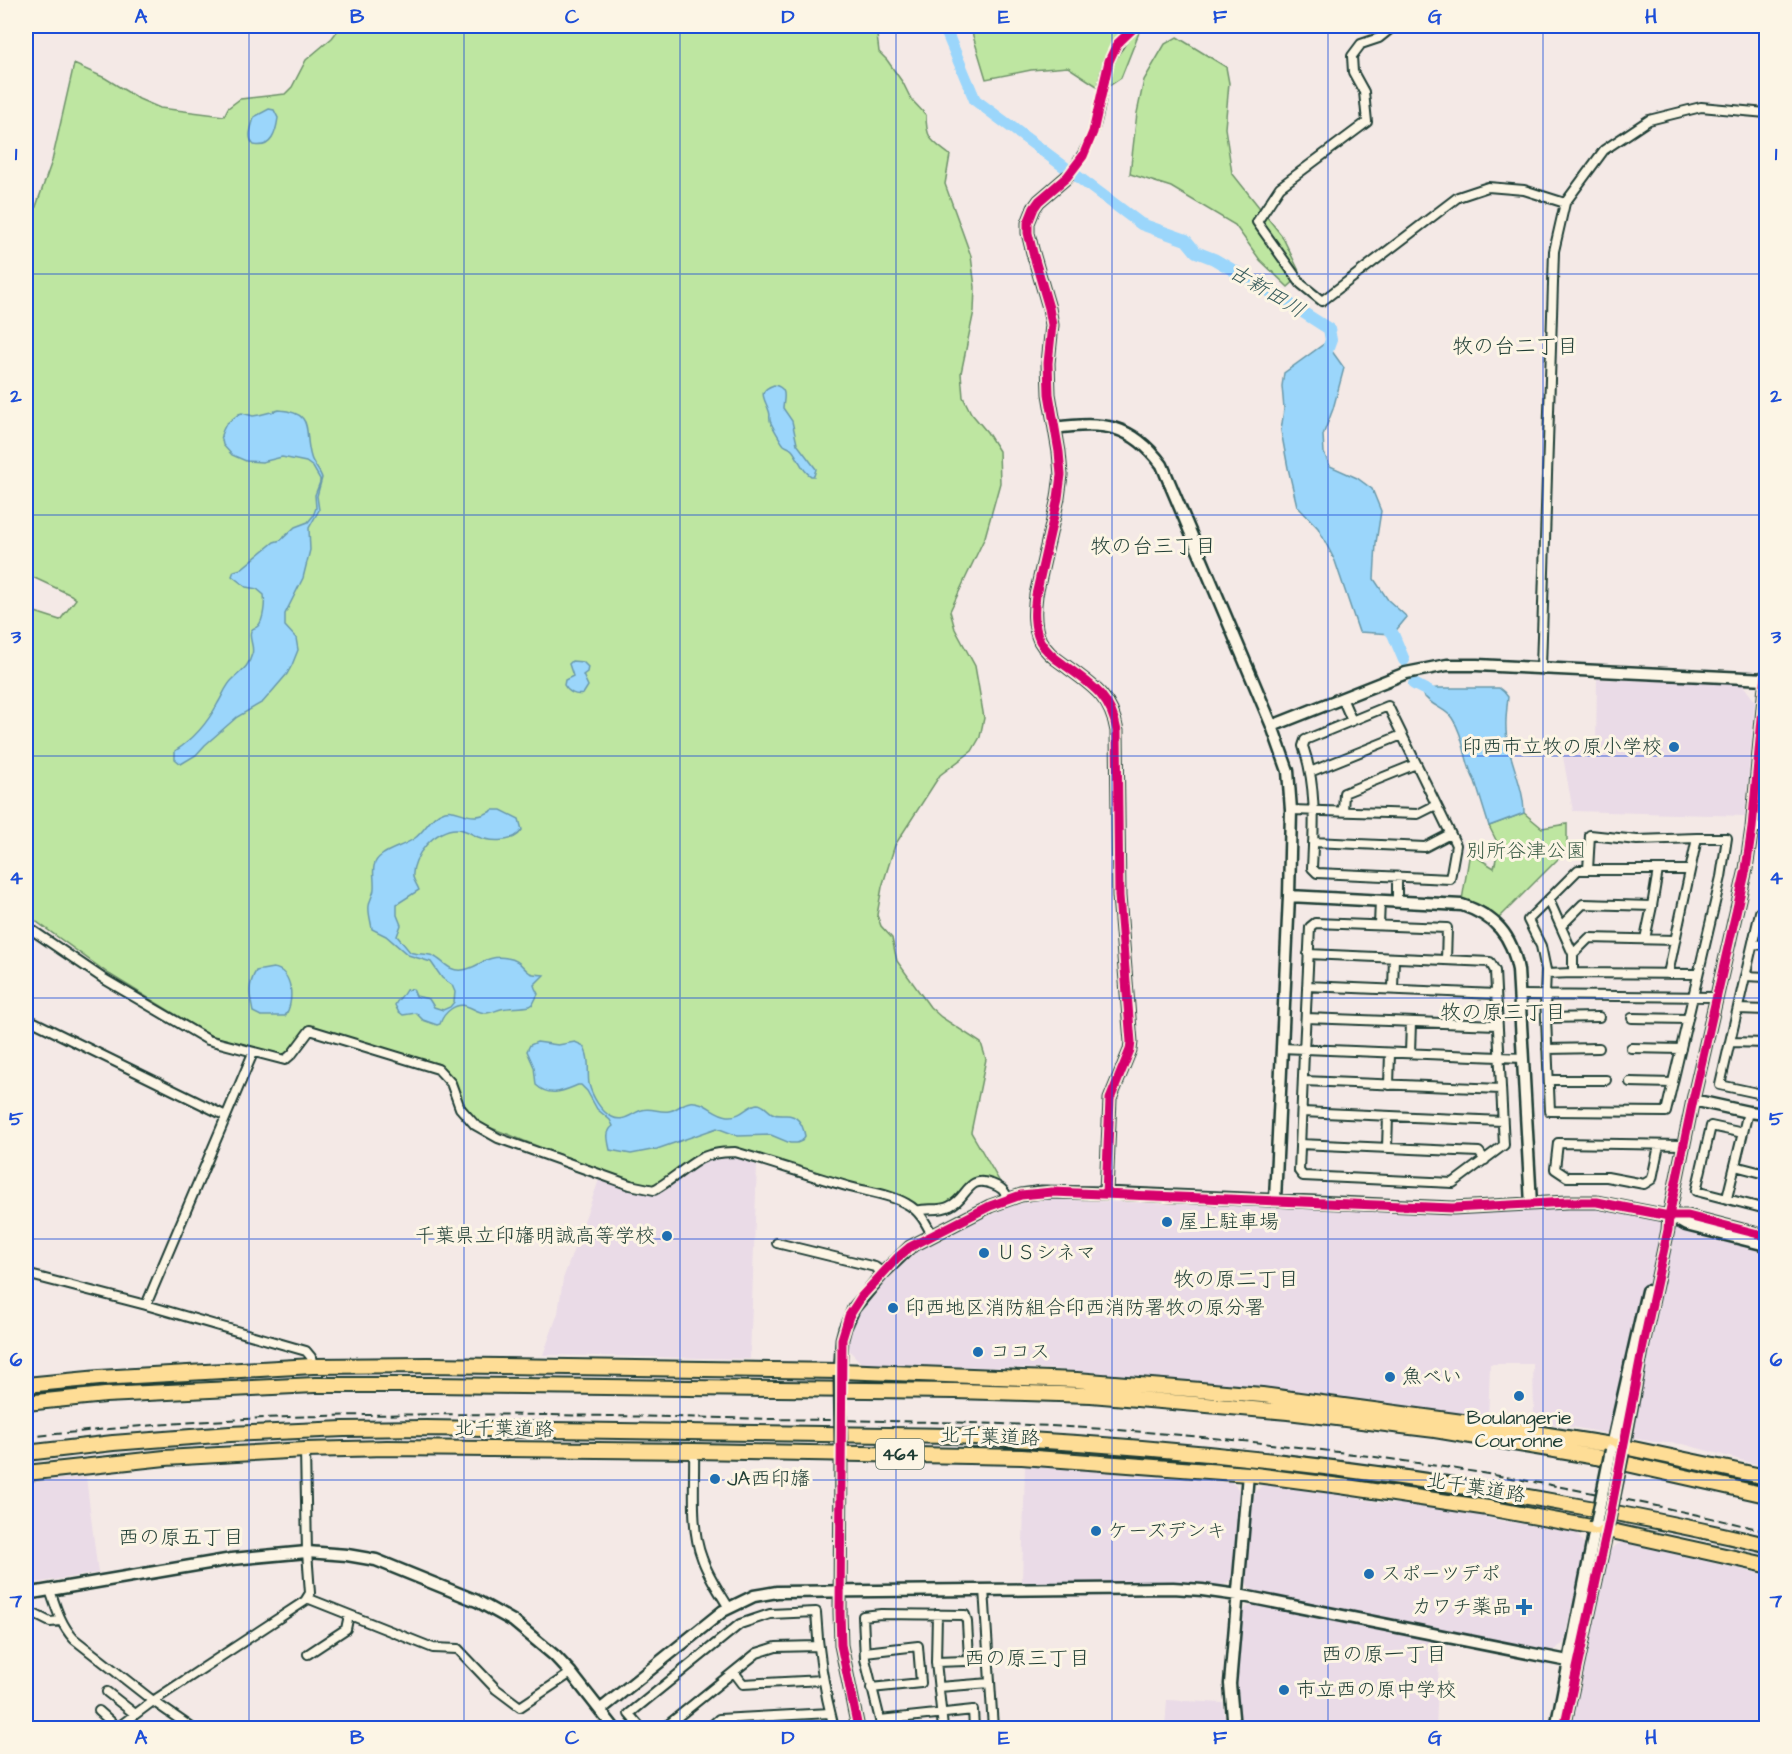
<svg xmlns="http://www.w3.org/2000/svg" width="1792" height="1754" font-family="'Architects Daughter','Klee One',sans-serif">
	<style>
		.built { fill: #eadbe7 }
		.green { fill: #bee6a1; stroke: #6e926a; stroke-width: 1.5 }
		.water { fill: #9bd6fb; stroke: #6999ab; stroke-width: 1.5 }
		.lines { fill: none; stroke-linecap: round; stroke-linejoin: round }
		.river { stroke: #9bd6fb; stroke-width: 12 }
		.street-casing { stroke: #1f3d34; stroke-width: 12 }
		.secondary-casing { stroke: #1f3d34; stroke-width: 15 }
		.highway-casing { stroke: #1f3d34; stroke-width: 18 }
		.street { stroke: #fcf5e5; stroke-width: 8 }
		.secondary { stroke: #fcf5e5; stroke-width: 10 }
		.highway { stroke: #fedd96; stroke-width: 14 }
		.rail { stroke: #1f3d34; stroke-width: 2; stroke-dasharray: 9 4.5; stroke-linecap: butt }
		.secondary-bridge-casing { stroke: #1f3d34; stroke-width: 15; stroke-linecap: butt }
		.secondary-bridge { stroke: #fcf5e5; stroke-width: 10 }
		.cycleway-casing { stroke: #fcf5e5; stroke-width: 13 }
		.cycleway { stroke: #d6006c; stroke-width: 9 }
		.grid { fill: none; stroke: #1d4ed8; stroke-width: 1.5; stroke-opacity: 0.55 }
		.poi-dot { fill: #1f6fb2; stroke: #fcf5e5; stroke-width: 2 }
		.labels { text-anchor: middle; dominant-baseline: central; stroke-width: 6; stroke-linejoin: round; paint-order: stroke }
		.shield { fill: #fcf5e5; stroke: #617469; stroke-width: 1.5 }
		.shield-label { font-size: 18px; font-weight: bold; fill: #1f3d34 }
		.poi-label { font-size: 20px; fill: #1f3d34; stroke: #fcf5e5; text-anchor: start }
		.park-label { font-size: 20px; fill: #3f5f4a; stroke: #fcf5e5 }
		.street-label { font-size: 20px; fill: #1f3d34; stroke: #fcf5e5 }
		.water-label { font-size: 21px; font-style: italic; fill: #385c5c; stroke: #fcf5e5 }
		.neighbourhood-label { font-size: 21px; fill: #1f3d34; stroke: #fcf5e5 }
		.neatline { fill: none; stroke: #1d4ed8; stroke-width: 2 }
		.grid-label { font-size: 20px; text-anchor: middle; font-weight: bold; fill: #1d4ed8 }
	</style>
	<rect width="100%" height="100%" fill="#f4e9e6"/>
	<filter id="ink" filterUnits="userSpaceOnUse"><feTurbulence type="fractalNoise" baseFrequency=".0167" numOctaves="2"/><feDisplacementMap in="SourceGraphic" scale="12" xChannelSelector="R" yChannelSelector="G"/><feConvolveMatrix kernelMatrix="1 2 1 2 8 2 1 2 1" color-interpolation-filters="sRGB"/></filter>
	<g filter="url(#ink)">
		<path class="built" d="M1597 679 1742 684 1755 701 1745 816 1573 811 1561 746 1596 747Z
			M723 1157H734L757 1165 750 1359 543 1355 558 1313 563 1279 599 1180 640 1192 653 1194 662 1192 701 1162Z
			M1041 1199 1463 1214 1584 1207 1618 1209 1645 1214 1766 1252V1467L1683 1444 1654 1442 1534 1420 1533 1364H1490L1488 1421 1221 1383 1052 1369 862 1364 848 1349 849 1338 858 1312 874 1290 899 1264 927 1243 1011 1206Z
			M1025 1465 1231 1481 1240 1491 1233 1578 1222 1586 1171 1582 1022 1583Z
			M86 1477 98 1573 29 1584 26 1559V1482Z
			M1264 1484 1349 1495 1360 1499 1390 1504H1416L1482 1515 1490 1519 1576 1532 1585 1546 1564 1643 1551 1652 1253 1592 1244 1580 1254 1492Z
			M1622 1542 1766 1575V1728H1572L1608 1550Z
			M1253 1603 1440 1641 1436 1728H1240L1236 1684 1242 1611Z
			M1167 1700 1223 1703 1226 1725 1214 1728H1165Z"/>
		<path class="green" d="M341 26H870L877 35 879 52 887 60 903 83 911 99 926 115C926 140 932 141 950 155L945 184 971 256 975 287 974 311 961 373 963 397 971 413 987 432 999 451 1000 483 985 537 950 611 955 629 975 666 984 718 980 737 972 751 940 775 895 845 882 887 877 915 881 926 892 938 897 961 930 1007 941 1017 981 1043 986 1059 971 1132 1001 1184C957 1167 974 1193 945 1204 935 1207 927 1202 917 1206L906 1200 723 1149 658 1185C635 1184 613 1174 592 1166 564 1156 537 1147 510 1135 500 1131 489 1128 480 1123 456 1107 464 1082 439 1064L309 1026 284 1056 209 1035 109 974 26 914V609L60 620 76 599 71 595 26 574V235L52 161 74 64 105 78 139 99 160 108 224 116 228 108 240 99 285 94 292 87 306 60 332 38Z
			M970 26H1143L1140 30 1121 78 1103 90 1068 67 1031 70 986 79Z
			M1177 37 1226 67 1229 83 1225 128 1232 173 1282 236 1301 275 1288 287 1260 260 1235 225 1171 187 1130 174 1137 113 1144 80 1165 44Z
			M1524 813 1542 828 1567 824V850L1498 919 1487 909 1462 900 1469 858 1470 853 1494 868 1499 846 1489 826Z"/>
		<path class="water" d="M269 109 274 110 278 118C276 132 272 149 254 145 246 137 252 127 254 117Z
			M1324 344 1329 347 1344 368 1333 409 1323 435 1324 453 1330 466 1357 478 1372 489 1381 511 1376 543 1374 579 1388 600 1407 617 1393 634 1359 632 1335 561 1318 528 1297 506 1288 468 1281 431 1284 409 1282 386 1284 373Z
			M774 385C788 388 784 397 783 408L792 421 797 444 816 469 814 476H811C801 470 799 458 792 450 788 446 788 448 784 445 782 443 770 423 770 420 769 414 771 417 769 411 765 399 756 391 774 385Z
			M279 410C316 413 303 430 311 457 313 465 320 470 322 478L317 496 319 510 309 528 310 550 303 578 285 614V626L296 638 298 650 292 665 287 674 263 702 237 717 205 745 196 755 181 764 175 759V751C194 739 208 722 218 703 223 695 226 685 233 679 242 670 248 668 252 654 255 647 248 638 251 631 254 626 254 630 258 626 264 620 265 602 264 595L257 589 246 587 232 576 234 571 241 569 274 542 281 540 295 527 308 522 313 516 316 508 315 495 320 482V479L313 467 306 462 282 457 262 462 246 461 232 455 223 445 221 435 223 430 226 424 239 414 242 413 253 416 259 415Z
			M572 661 583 662 588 667 587 672 583 675 588 686 583 694C575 696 568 692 564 685L565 680 573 676 569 664Z
			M1437 688H1499L1504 692 1508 697C1506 715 1504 731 1509 749 1514 770 1524 791 1524 813L1489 826 1475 781C1464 763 1465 737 1452 718 1445 708 1430 706 1423 694L1425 690Z
			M493 810H501L519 819 522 830C514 843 491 842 478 837 471 834 465 829 457 829 436 828 411 856 413 877 414 881 417 885 419 890L397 904V915L401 925 397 936 410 952C417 955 426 953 433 956 444 961 449 972 462 970 478 969 485 954 507 958 521 960 521 967 530 973 534 975 540 974 544 975L534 985 535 988 538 994 533 1004 530 1006C520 1008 511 1007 501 1009 496 1010 492 1013 487 1013 474 1014 466 998 451 1009 445 1013 442 1018 440 1024L437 1025 423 1020 416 1013 403 1015 398 1011 395 1005C397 999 402 998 406 990L413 989 416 996 429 999 434 1007 443 1010 450 1007 454 1002 455 992 452 985 442 978 431 962 408 955 386 936 372 929C371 921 368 913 369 906 369 900 374 895 374 888 375 875 369 864 382 855 391 848 404 846 415 838 425 831 431 815 445 811 456 808 464 817 476 816 482 816 488 813 493 810Z
			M273 968C293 970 295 1002 285 1016H261L253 1012C250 997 247 986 256 971Z
			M537 1042 558 1045 575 1042 582 1045C591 1056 587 1071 589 1084 592 1096 601 1112 612 1117 623 1123 632 1113 642 1110 651 1107 660 1113 669 1111 677 1110 682 1103 690 1102 705 1100 714 1115 728 1116 742 1117 748 1105 757 1104 764 1104 767 1110 772 1113 777 1116 781 1115 786 1115 798 1115 803 1125 805 1136L802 1141 797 1143H790L771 1135 738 1136 717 1128 657 1149 631 1154 610 1150C608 1140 605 1132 613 1126L610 1120 597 1109 587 1091 581 1085H578C563 1091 550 1098 536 1085L534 1067 527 1051 530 1045Z"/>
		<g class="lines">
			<path class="river" d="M944 26 975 100 1141 224 1186 240 1196 252 1214 259 1279 297 1329 329 1331 340 1323 362
				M1383 622 1393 634 1404 660
				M1414 684 1439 697"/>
			<g class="street-casing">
				<path id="street" d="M1394 26 1379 38 1361 44 1352 56 1353 72 1364 92 1367 122 1280 187 1257 222 1301 284 1322 301 1458 197 1488 187 1524 190 1565 203
					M1067 177C1078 163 1087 149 1093 132 1108 89 1096 59 1136 26
					M1541 668 1554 251 1565 203 1604 150 1649 120 1701 107 1766 113
					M1342 698 1352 721
					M1388 706 1456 845 1450 879 1317 873 1312 868C1314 827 1317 786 1303 746L1305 740Z
					M1310 772 1402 735
					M1291 810 1418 814 1436 805
					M1343 811 1344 793 1416 764
					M1752 828H1766
					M1313 842 1425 847 1450 834
					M1588 870H1658
					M1549 900 1573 954
					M1397 901V877
					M1766 912H1760L1720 1085 1762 1094 1766 1093
					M1379 925 1380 901
					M26 926 104 979 208 1040 285 1060 292 1054 310 1030 438 1069 451 1083 460 1108 475 1125 498 1138 630 1185 654 1190C670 1181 683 1169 698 1160 709 1153 723 1152 735 1152 773 1163 811 1176 850 1187 868 1192 890 1194 907 1204 920 1211 926 1223 932 1235
					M1561 926 1583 904 1652 906 1658 870H1690
					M1645 939 1652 906
					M1675 940 1589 938 1573 954V973L1698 974
					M1753 944 1766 945
					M1308 954 1490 962 1495 971 1504 1145 1453 1183 1303 1176 1299 1171C1302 1090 1306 1008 1310 927L1315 923 1447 928 1446 960
					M1546 974 1573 973
					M1668 974 1697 838H1727L1721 877 1666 1112 1550 1111 1545 995 1546 970 1541 946 1528 920 1578 870H1588L1590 835 1637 840 1697 838
					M1745 976 1766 977
					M1307 986 1496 994
					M1393 989 1394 958
					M1519 995 1717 997
					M1738 1009 1766 1010
					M26 1018 226 1116
					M1306 1018 1497 1025
					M1546 1018 1599 1017
					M1632 1018 1688 1019
					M1730 1042 1766 1043
					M1281 1048 1523 1058
					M1631 1048 1681 1049
					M1547 1049 1599 1048
					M1410 1053 1411 1022
					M1549 1080H1606
					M1303 1081 1501 1089
					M1630 1082 1673 1083
					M1389 1085 1390 1053
					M1302 1112 1502 1121
					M1743 1133 1711 1126 1696 1191 1766 1209
					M1300 1144 1479 1152 1485 1160
					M1659 1145 1652 1179 1644 1184 1607 1177H1567L1555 1169 1558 1143 1683 1145
					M1387 1148 1388 1116
					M1735 1166 1766 1174
					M1727 1198 1748 1112
					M917 1211C928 1207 938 1212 950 1206 968 1198 967 1174 992 1184 1000 1187 1005 1190 1008 1199
					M777 1243 875 1267 883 1273
					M26 1274 146 1305 306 1351 311 1357 313 1366
					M146 1305 253 1053
					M694 1451C695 1483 690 1528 702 1558 708 1576 719 1591 729 1608
					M984 1589 993 1728
					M50 1590C56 1608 61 1625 74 1639L153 1701 192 1728
					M307 1598 433 1648 458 1649 496 1689 520 1707 571 1673
					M26 1610 50 1622 61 1621
					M937 1614 936 1662 943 1728
					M865 1652 918 1646 921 1683 871 1688
					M308 1654 346 1629 349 1615
					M734 1672 743 1684 823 1680
					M939 1687 990 1683
					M107 1692 135 1714
					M99 1711 118 1728
					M880 1720 973 1710 974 1728
					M117 1728 153 1701 305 1601 310 1593 307 1552 305 1450
					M641 1728 629 1714 740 1624 770 1614 816 1612C818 1652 824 1690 834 1728
					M664 1728 757 1653 776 1647 817 1646
					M709 1728 719 1719 830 1713
					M882 1728 865 1659 863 1616 881 1614 965 1615 967 1622 969 1659 966 1661 936 1662"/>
			</g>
			<g class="secondary-casing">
				<path id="secondary" d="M1067 177 1039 201 1034 208 1028 223V233L1033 253 1049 308 1052 325 1048 363 1049 394 1059 452 1061 475 1058 498 1036 595C1034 610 1033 626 1040 641 1045 650 1054 658 1063 664 1090 684 1111 695 1117 731L1119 896 1131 1042 1130 1050 1110 1099 1106 1193
					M1055 428C1102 421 1132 424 1162 465L1272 726 1288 771 1291 810 1289 896 1275 1200
					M1272 726 1406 673 1447 665H1477L1766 679
					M1289 896 1462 905C1495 916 1512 935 1518 970L1531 1204
					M1693 1100 1748 1112 1766 1114
					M1672 1217 1686 1225 1766 1245
					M840 1376 842 1339 845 1328 854 1308 883 1273 910 1247 990 1206 1021 1195 1042 1192 1106 1193 1453 1208 1567 1202H1597L1669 1216H1688L1766 1236
					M841 1449 840 1612 841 1645 858 1728
					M1611 1450 1647 1291
					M1623 1452 1643 1345 1668 1230 1669 1216 1693 1100 1746 869 1752 828 1766 675
					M26 1594 232 1559 307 1552 347 1555 376 1560 477 1601 513 1621 555 1656 571 1673 614 1728
					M600 1710 723 1611 754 1596 777 1592 1173 1588 1202 1590 1238 1595 1578 1663
					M1234 1728 1230 1684 1248 1474
					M1556 1728 1596 1524
					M1564 1728 1608 1526"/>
			</g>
			<g class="highway-casing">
				<path id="highway" d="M26 1385 99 1378 313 1366 428 1365 840 1371 1077 1380 1262 1395 1492 1426 1624 1447 1766 1477
					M26 1403 105 1395 315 1385H429L955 1391 1091 1395 1288 1412 1435 1430 1596 1457 1766 1495
					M26 1453 113 1443 230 1434 344 1429 426 1428 954 1436C1160 1445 1364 1467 1567 1504 1633 1516 1700 1529 1766 1545
					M26 1473 165 1458 305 1450 387 1448 694 1451 1022 1457 1248 1474 1340 1486 1488 1508 1607 1530 1766 1565"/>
			</g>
			<use href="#street" class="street"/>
			<use href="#secondary" class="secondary"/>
			<use href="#highway" class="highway"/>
			<path class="rail" d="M26 1437C125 1427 224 1418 324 1416 459 1412 594 1416 728 1418 849 1421 969 1421 1089 1428 1317 1443 1545 1477 1766 1531"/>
			<g class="secondary-bridge-casing">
				<path id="secondary-bridge" d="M840 1376 841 1446
					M1596 1524 1611 1450
					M1608 1526 1623 1453"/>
			</g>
			<use href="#secondary-bridge" class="secondary-bridge"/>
			<g class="cycleway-casing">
				<path id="cycleway" d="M1106 1193 1110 1099 1130 1050 1131 1042 1119 896 1117 731C1111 695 1090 684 1063 664 1054 658 1045 650 1040 641 1033 626 1034 610 1036 595L1058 498 1061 475 1059 452 1049 394 1048 363 1052 325 1049 308 1033 253 1028 233V223L1034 208 1039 201 1067 177 1083 156 1093 132 1109 61 1117 44 1136 26
					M858 1728 841 1645 840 1612 842 1339 849 1316 862 1296 897 1258 910 1247 990 1206 1021 1195 1052 1192 1453 1208 1567 1202H1597L1669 1216H1688L1766 1236
					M1564 1728 1608 1526 1643 1345 1668 1230 1669 1216 1693 1100 1746 869 1752 828 1766 675"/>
			</g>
			<use href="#cycleway" class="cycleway"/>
		</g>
	</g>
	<path class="grid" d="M249 26V1728M464 26V1728M680 26V1728M896 26V1728M1112 26V1728M1328 26V1728M1543 26V1728M26 274H1766M26 515H1766M26 756H1766M26 998H1766M26 1239H1766M26 1480H1766"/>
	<g class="poi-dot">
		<circle cx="1674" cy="747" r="6"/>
		<circle cx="1167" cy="1222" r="6"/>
		<circle cx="667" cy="1236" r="6"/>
		<circle cx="984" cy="1253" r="6"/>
		<circle cx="893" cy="1308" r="6"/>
		<circle cx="978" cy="1352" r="6"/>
		<circle cx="1390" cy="1377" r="6"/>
		<circle cx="1519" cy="1396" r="6"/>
		<circle cx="715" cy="1479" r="6"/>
		<circle cx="1096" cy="1531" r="6"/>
		<circle cx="1369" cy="1574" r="6"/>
		<path d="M1521 1598h6v6h6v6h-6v6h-6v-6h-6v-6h6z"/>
		<circle cx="1284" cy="1690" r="6"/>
	</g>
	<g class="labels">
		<rect class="shield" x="876" y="1439" width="48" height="30" rx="4.5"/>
		<g class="shield-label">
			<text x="900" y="1454">464</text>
		</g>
		<g class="poi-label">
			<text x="1662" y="747" text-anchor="end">印西市立牧の原小学校</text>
			<text x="1179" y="1222">屋上駐車場</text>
			<text x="655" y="1236" text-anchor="end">千葉県立印旛明誠高等学校</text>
			<text x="996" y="1253">ＵＳシネマ</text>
			<text x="905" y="1308">印西地区消防組合印西消防署牧の原分署</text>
			<text x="990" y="1352">ココス</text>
			<text x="1402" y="1377">魚べい</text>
			<text x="1519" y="1418" text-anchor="middle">Boulangerie<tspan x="1519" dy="23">Couronne</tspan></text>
			<text x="727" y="1479">JA西印旛</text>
			<text x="1108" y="1531">ケーズデンキ</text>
			<text x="1381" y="1574">スポーツデポ</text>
			<text x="1512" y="1607" text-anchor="end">カワチ薬品</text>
			<text x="1296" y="1690">市立西の原中学校</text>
		</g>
		<g class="park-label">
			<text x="1526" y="851">別所谷津公園</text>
		</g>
		<g class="street-label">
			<text transform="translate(504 1429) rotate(1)">北千葉道路</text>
			<text transform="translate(990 1437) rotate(2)">北千葉道路</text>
			<text transform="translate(1476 1488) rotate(9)">北千葉道路</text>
		</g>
		<g class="water-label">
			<text transform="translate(1267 291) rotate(31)">古新田川</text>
		</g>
		<g class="neighbourhood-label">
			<text x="1515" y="346">牧の台二丁目</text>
			<text x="1153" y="546">牧の台三丁目</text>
			<text x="1503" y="1012">牧の原三丁目</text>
			<text x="1236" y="1279">牧の原二丁目</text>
			<text x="181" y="1537">西の原五丁目</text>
			<text x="1384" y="1654">西の原一丁目</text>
			<text x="1027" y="1658">西の原三丁目</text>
		</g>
	</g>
	<rect width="1792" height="1754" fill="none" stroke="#fcf5e5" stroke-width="66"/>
	<rect x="33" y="33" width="1726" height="1688" class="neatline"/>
	<g class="grid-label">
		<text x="141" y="23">A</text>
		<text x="357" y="23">B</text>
		<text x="572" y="23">C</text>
		<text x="788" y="23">D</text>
		<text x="1004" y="23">E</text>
		<text x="1220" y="23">F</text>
		<text x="1435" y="23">G</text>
		<text x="1651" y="23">H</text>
		<text x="16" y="160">1</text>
		<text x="1776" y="160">1</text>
		<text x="16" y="402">2</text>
		<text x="1776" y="402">2</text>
		<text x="16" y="643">3</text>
		<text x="1776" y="643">3</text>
		<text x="16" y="884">4</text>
		<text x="1776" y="884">4</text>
		<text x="16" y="1125">5</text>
		<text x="1776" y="1125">5</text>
		<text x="16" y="1366">6</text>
		<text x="1776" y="1366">6</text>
		<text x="16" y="1607">7</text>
		<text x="1776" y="1607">7</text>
		<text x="141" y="1744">A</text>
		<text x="357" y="1744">B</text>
		<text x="572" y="1744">C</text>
		<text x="788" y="1744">D</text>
		<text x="1004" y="1744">E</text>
		<text x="1220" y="1744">F</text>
		<text x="1435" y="1744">G</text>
		<text x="1651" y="1744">H</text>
	</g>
</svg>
